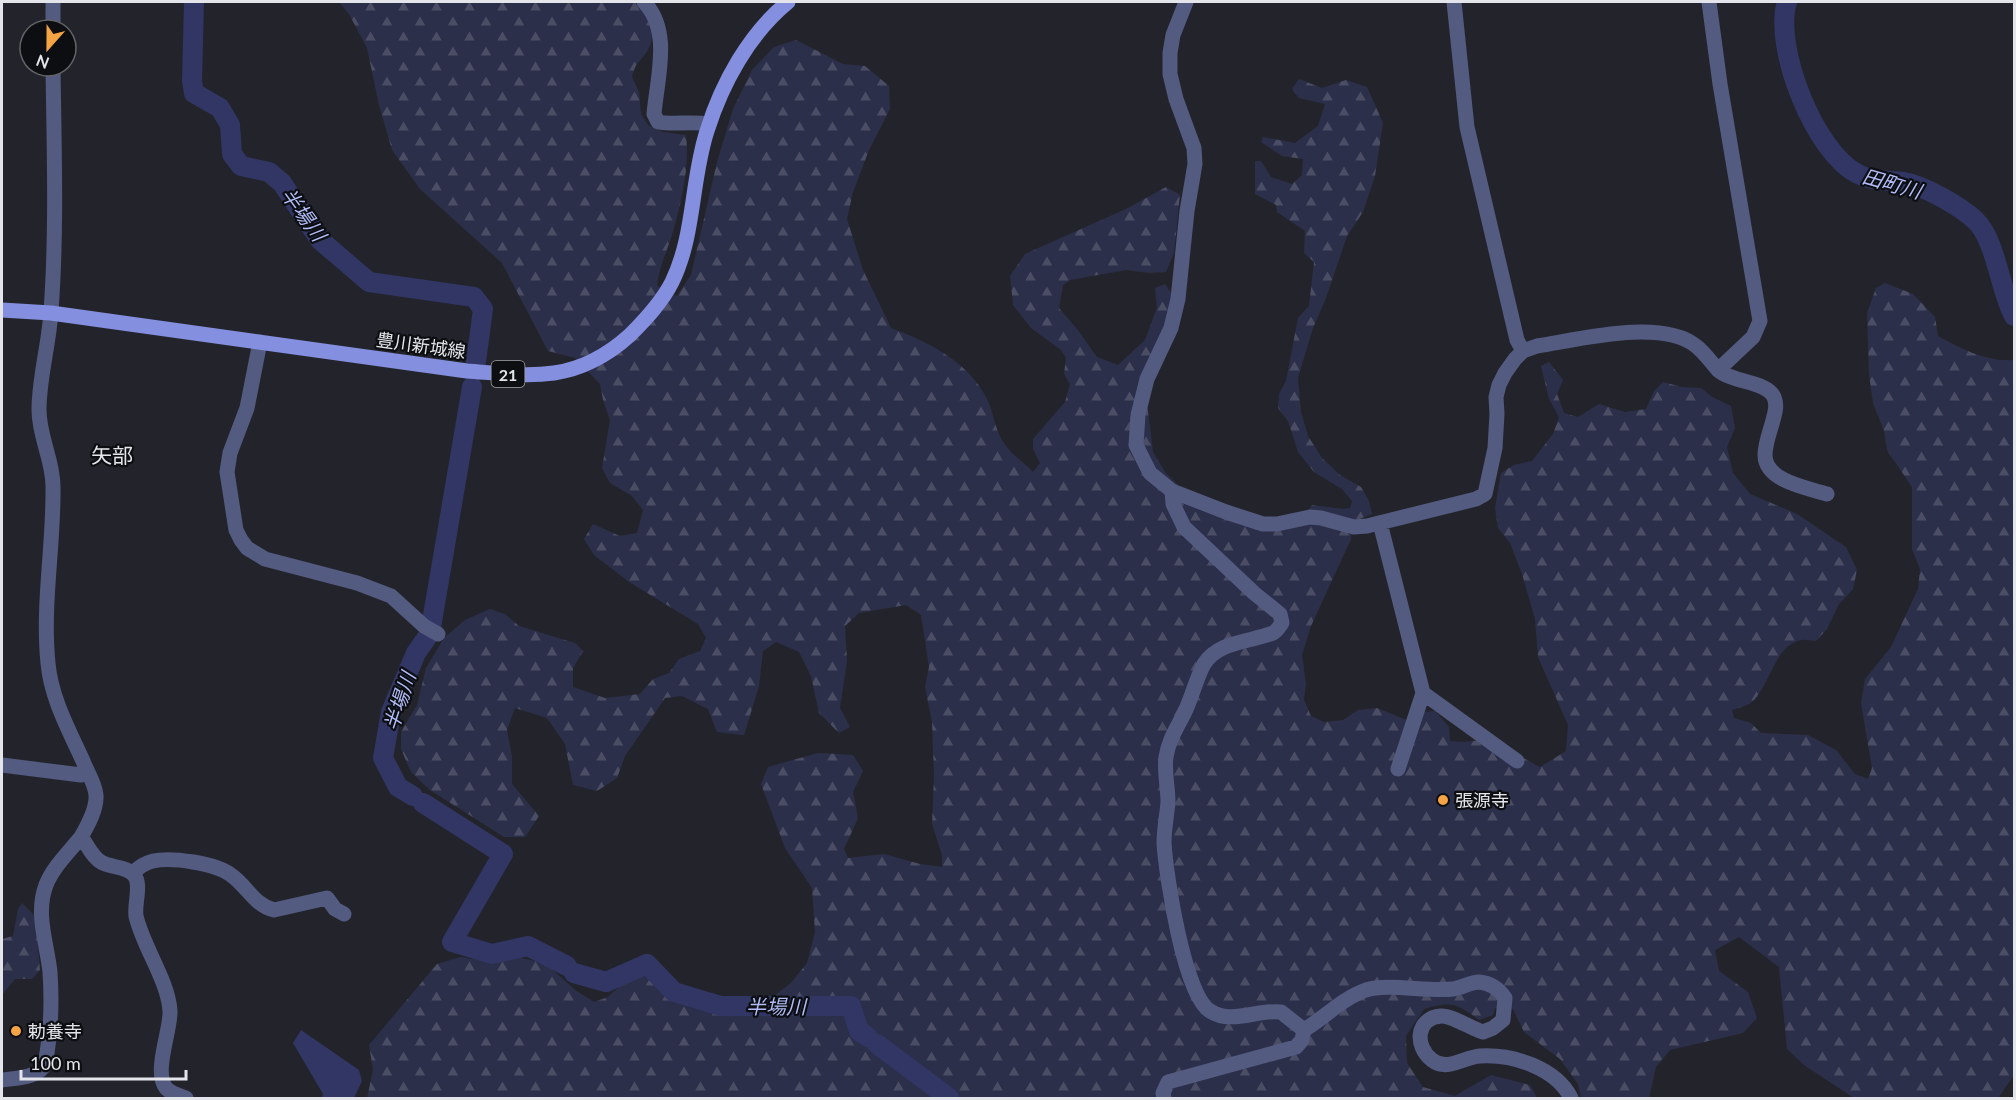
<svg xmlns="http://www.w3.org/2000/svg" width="2016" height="1100" font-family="Lato,'Noto Sans JP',sans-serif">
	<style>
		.forest { fill: url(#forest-firs) }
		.water { fill: #313664 }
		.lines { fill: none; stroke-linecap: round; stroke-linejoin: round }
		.river { stroke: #313664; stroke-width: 20 }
		.minor { stroke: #545b81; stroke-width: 15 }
		.major { stroke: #848fdf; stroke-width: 15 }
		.poi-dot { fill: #f4a345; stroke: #0d0e11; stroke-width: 2 }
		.labels { text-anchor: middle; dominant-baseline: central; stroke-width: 4.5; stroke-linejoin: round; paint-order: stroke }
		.shield { fill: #0d0e11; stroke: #a4a4a9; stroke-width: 1.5 }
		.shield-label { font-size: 16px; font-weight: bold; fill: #e4e5ea }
		.street-label { font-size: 18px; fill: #e4e5ea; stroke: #0d0e11 }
		.poi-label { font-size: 18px; fill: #e4e5ea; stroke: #0d0e11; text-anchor: start }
		.water-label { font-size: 20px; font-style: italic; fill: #b0bbf7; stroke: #0d0e11 }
		.quarter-label { font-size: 21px; fill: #e4e5ea; stroke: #0d0e11 }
	</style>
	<defs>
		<pattern id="forest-firs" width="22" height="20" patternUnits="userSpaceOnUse" patternTransform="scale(1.5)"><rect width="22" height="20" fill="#2b2f4a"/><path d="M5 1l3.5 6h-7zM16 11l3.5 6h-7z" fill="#4a4d64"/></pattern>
	</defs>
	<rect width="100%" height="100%" fill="#23242b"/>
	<path class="forest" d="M339 2H638C649 19 659 33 646 53 638 64 636 62 632 77L639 92 641 114 648 125 663 132 686 135C690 167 681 202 673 232 667 251 659 267 657 286L677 296 691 275 717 162 733 109 752 70 774 47 796 40 843 64 865 66 889 86 890 109 869 150 853 192 847 219 863 270 891 328C928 342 968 361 987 399 994 413 995 433 1006 446 1013 456 1025 463 1033 472L1040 463 1033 449V439L1065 402 1070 384 1064 374 1066 358 1061 350 1031 328 1013 305 1010 276 1025 254 1126 209 1166 187 1180 195 1174 253 1166 272 1149 273 1126 270 1070 280 1063 285 1059 308 1077 329 1097 357 1118 365 1145 340 1157 308 1155 288 1165 284 1173 296 1147 403 1153 452 1165 472 1185 492 1229 519 1299 523 1312 505 1343 509 1350 508 1352 501 1342 489 1314 472 1298 452 1288 421 1278 408 1279 394 1286 381 1298 318 1309 306 1314 262 1304 253 1305 231 1277 212 1276 205 1255 194V161H1261L1271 177 1292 184 1302 175 1303 159 1282 156 1261 142 1263 137 1295 143 1318 126 1325 104 1299 98 1292 89 1299 79 1322 88 1346 80 1367 87 1383 123 1375 176 1363 212 1347 236 1326 298 1313 328 1298 378 1301 412 1308 436 1322 458 1340 475 1361 487 1369 501 1372 514 1352 522 1351 539 1311 626 1302 655 1306 684 1304 700 1311 716 1324 722 1343 720 1358 710 1377 708 1414 723 1423 712 1435 711 1449 727 1450 741C1460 742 1464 742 1473 741 1491 739 1525 759 1540 767L1566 751 1568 725 1538 657 1535 619 1522 574 1510 543 1498 528 1495 508 1501 473 1514 465 1532 461 1553 434 1559 417 1549 399 1541 366 1549 362 1563 380 1557 394 1564 413 1578 417 1599 404 1625 412 1646 409 1654 391 1663 382 1682 387 1701 388 1712 397 1731 406 1735 428 1727 447 1733 473 1750 494 1797 514 1846 547 1857 570 1853 589 1839 604 1827 629 1816 641C1812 641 1806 639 1802 640 1775 644 1771 683 1753 701 1748 706 1738 708 1732 710L1734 718 1751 723 1761 733 1808 735 1836 750 1855 774 1868 779 1872 768 1861 703 1865 679 1891 647 1918 589 1920 569 1912 549V487L1887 450 1884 431 1873 403 1869 374 1867 313 1876 288 1885 283 1913 294 1935 317 1938 336C1962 349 1986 362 2014 360V1075L1998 1098H1854L1804 1065 1787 1049 1779 967 1739 937 1715 950 1719 971 1748 992 1757 1018 1743 1033 1670 1050 1656 1067 1649 1098H1581L1578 1084 1560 1059 1524 1032 1513 1009 1495 1008 1493 1015 1479 1020C1457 1003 1451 1001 1424 1009L1406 1036 1407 1063 1423 1087 1455 1096 1491 1075 1530 1085 1537 1098H367L373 1070 369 1045 437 964 460 957 491 962 516 957 545 963 575 990 594 1002 608 997 622 984 642 975 689 1007 727 1014 752 1013 791 983 807 963 815 932 812 888 785 848 761 784 768 767 818 753 853 755 863 771 853 792 858 818 844 849 848 858 884 854 920 864 942 867V855L932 824 934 775 932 722 925 687 929 667 921 615 906 605 859 613 845 626 847 661 840 708 850 727 839 733 819 713 811 676 799 652 776 642 763 651 759 686 744 735 717 732 708 709 682 696 665 698 625 756 617 778 597 791 573 785 565 744 547 718 515 708 507 730 512 757V784L539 816 525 837H504L430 790 411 772 401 749V732L417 705 426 668 444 638 465 620 490 609 505 614 519 626 575 643 583 651 573 668V687L605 698 640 694 653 679 669 673 679 659 700 651 706 638 698 624 629 582 594 555 584 539 593 524 620 536 637 533 643 510 632 496 610 483 602 468 610 420 603 400 600 384 575 358 548 351 502 263 420 189 392 150 379 105 367 48 349 14Z
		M22 903 35 916 40 970 32 979H15L2 995V939L13 936 18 909Z"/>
	<path class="water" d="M301 1030 359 1070 362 1081 354 1098H322L323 1094 293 1043Z"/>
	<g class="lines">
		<path class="river" d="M194 2 192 81 194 93 220 108 230 125 232 154 241 166 269 172 282 183 320 240 369 282 474 297 483 309 476 362
			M1787 2C1773 47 1815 153 1858 174 1873 182 1887 180 1903 182 1923 185 1960 206 1975 220 1996 239 2000 291 2014 316
			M413 796 398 787 383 758 391 712 416 653 430 633 472 387
			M423 803 503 854 452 942 492 954 528 946 567 966
			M574 973 606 982 647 964 674 992 721 1006H851L859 1031 868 1037
			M877 1044 949 1098"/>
		<path class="minor" d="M53 2V30
			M644 2C672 31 657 78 654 114L658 122C674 125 691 121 709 124
			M1186 2 1173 35 1170 53V74L1176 99 1194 148 1195 164 1187 211 1178 299 1171 328 1147 379 1138 415 1136 445 1150 473 1172 491 1226 512 1263 524H1277L1310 517 1321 518 1354 527 1367 526 1476 499 1485 494 1495 448 1497 414 1496 397 1499 385 1505 373 1515 359 1523 351 1537 346C1577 340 1661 318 1696 346 1704 352 1711 362 1718 370L1753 337 1760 321 1720 84 1709 2
			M1454 2 1467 127 1517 340 1523 351
			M53 66C54 147 57 230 51 311 49 345 39 377 39 410 39 437 53 460 53 486 54 545 42 604 48 663 51 698 69 730 83 761 87 772 95 783 96 795 97 809 88 825 81 837 88 845 91 856 101 862 111 868 126 866 134 875 142 884 134 904 136 916 143 947 168 980 170 1011 171 1030 153 1072 166 1088 170 1093 180 1096 186 1098
			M260 342 247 408 230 453 227 472 236 530 241 540 247 548 265 559 357 583 391 596 424 626 438 634
			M1718 370C1733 383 1766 381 1774 397 1778 407 1774 415 1772 424 1769 434 1765 445 1765 455 1765 481 1807 488 1827 494
			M1172 491 1173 504 1184 527 1254 593 1280 614 1282 623C1279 627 1277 631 1273 633 1251 642 1218 641 1204 664 1197 677 1193 693 1187 707 1180 724 1169 737 1166 757 1164 772 1168 787 1168 802 1167 815 1164 829 1164 843 1166 875 1184 995 1210 1011 1232 1025 1257 1009 1281 1012L1304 1030
			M1380 523 1423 693 1517 761
			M2 765 81 775 88 773
			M1398 769 1423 693
			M133 873C139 867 144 863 153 861 171 857 216 863 231 875 247 886 254 905 274 910L327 898 335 909 344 914
			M1304 1030C1324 1018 1343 998 1366 990 1388 983 1427 992 1453 989 1461 988 1471 982 1479 982 1491 983 1499 989 1505 998L1503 1020 1493 1028 1483 1032C1472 1029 1451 1015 1441 1016 1416 1018 1414 1046 1432 1060 1447 1072 1464 1057 1480 1056 1513 1054 1556 1068 1571 1098
			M2 1080C15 1078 39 1078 45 1064 51 1034 52 1002 50 972 47 943 35 914 46 885 53 867 69 852 81 837
			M1164 1098 1163 1093 1168 1082 1296 1047 1302 1040 1304 1030"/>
		<path class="major" d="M2 310 51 313 467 371C496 373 525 377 554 373 582 369 609 354 630 335 646 319 662 302 672 282 695 235 691 180 707 131 722 83 749 34 788 2"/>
	</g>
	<g class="poi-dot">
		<circle cx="1443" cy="800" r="6"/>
		<circle cx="16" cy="1031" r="6"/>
	</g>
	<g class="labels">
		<rect class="shield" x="491.5" y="361" width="33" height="26" rx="4.5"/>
		<g class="shield-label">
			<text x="508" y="374">21</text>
		</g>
		<g class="street-label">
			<text transform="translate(421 345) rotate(8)">豊川新城線</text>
		</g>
		<g class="poi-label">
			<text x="1455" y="800">張源寺</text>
			<text x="28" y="1031">勅養寺</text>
		</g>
		<g class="water-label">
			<text transform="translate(1892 183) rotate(16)">田町川</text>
			<text transform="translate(304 214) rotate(54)">半場川</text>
			<text transform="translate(399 701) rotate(-72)">半場川</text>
			<text x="776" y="1006">半場川</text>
		</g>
		<g class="quarter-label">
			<text x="112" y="454">矢部</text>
		</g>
	</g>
	<rect width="2016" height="1100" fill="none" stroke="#e4e5ea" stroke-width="6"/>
	<g transform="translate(48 48) rotate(201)"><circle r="28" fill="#0d0e11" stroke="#636468" stroke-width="1.5"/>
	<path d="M0-4.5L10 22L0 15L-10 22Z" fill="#f4a345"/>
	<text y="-9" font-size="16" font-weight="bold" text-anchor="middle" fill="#e4e5ea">N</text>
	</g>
	<path d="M21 1070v9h165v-9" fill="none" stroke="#e4e5ea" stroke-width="3"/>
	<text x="30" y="1070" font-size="18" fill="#e4e5ea" stroke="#0d0e11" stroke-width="4.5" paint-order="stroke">100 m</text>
</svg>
